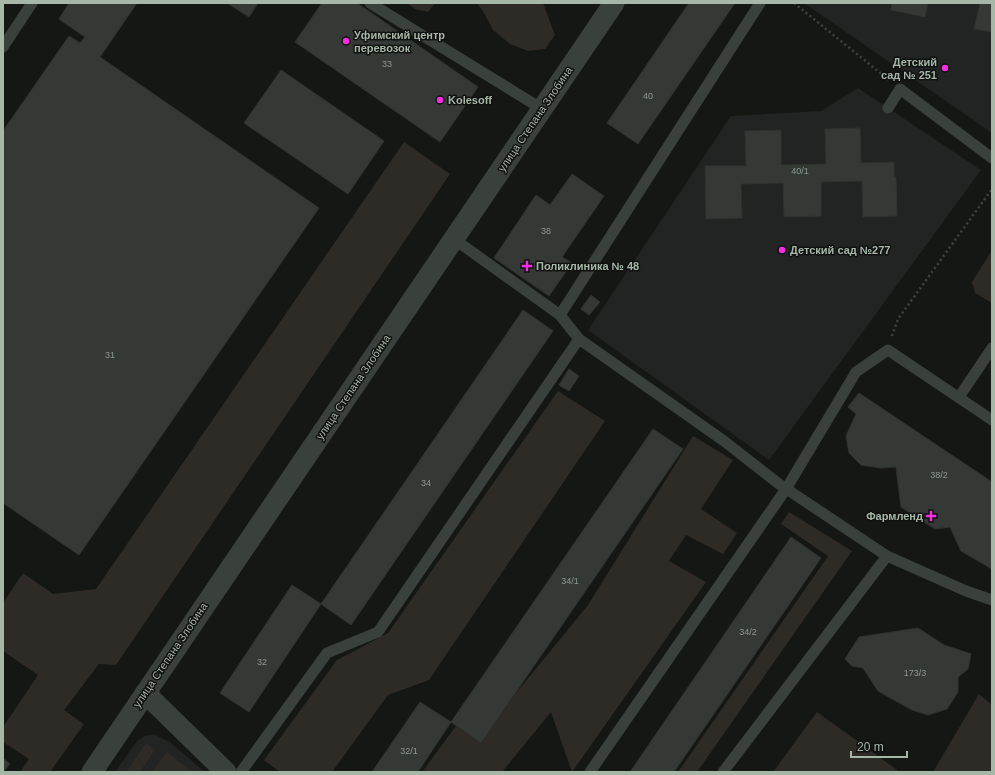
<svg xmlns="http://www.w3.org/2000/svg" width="995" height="775" font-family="Helvetica,sans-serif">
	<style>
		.built { fill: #212422 }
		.green { fill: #2e2a25 }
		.building { fill: #353936; stroke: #2f3330 }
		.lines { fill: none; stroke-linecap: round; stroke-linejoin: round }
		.path { stroke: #3e453f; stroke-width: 2.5; stroke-dasharray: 2 3; stroke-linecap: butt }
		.service { stroke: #3a413c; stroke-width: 11 }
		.minor { stroke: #3a413c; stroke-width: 21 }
		.poi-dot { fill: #f52ee2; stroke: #101110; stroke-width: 1.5 }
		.labels { text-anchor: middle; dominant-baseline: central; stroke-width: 3; stroke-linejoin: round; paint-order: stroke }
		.number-label { font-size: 9px; fill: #8a988c }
		.poi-label { font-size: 11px; font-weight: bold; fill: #a6b7a8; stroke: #101110; text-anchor: start }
		.street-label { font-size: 11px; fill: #a6b7a8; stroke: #101110 }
	</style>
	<rect width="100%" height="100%" fill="#151715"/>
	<path class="built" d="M804 3H992V133Z
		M858 88 981 170 769 460 588 330 731 116 821 111Z
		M154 734 171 743 205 772H115L137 741 145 736Z"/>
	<path class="green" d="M407 3H435L428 12 415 9Z
		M477 3H543L555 35 545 49 528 51 510 44 493 30 484 13Z
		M404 142 450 174 116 665 99 664 64 710 84 724 50 772H20L29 759 3 742V727L38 675 3 651V603L23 573 53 594 96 589Z
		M992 250V303L975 293 972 282Z
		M558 391 605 421 429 680 388 695 332 772H280L264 760 337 660 388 633Z
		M693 436 733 460 701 509 737 533 723 554 686 535 669 561 706 582 572 772 551 712 502 772H422L456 726 481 743 516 693 588 605Z
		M789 512 852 551 697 772H678L828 556 781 524Z
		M979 694 992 705V772H933Z
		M817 712 900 772H773Z
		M146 743 155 750 140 772H126Z
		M167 752 192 772H152Z"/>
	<path class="building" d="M69 3H137L100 57 319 208 79 555 3 503V131L69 36 80 43 85 37 59 19Z
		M227 3H258L249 17Z
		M322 3H357L478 87 440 142 295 42Z
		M689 3H735L638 144 607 123Z
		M892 3H928L925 17 891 10Z
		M980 3H992V32L974 29Z
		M281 70 384 141 348 194 244 123Z
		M860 128 861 163 894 162V177H896L897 216 863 217 862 181 821 182V216L784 217 783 183 741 184 742 218 706 219 705 166H746L745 131 781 130V165L826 164 825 129Z
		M572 174 604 196 562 257 572 263 549 296 494 258 536 195 550 205Z
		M591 295 600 302 589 315 581 309Z
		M523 310 553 331 351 625 321 604Z
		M569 369 579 376 569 391 559 385Z
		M859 393 992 482V569L961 551 950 527 935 529 901 507 896 467 880 468 861 465 849 453 846 436 856 414 848 407Z
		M653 429 683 449 481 743 451 722Z
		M791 537 821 558 674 772H630Z
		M292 585 321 604 249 712 220 693Z
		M918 628 944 645 971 654 968 669 958 677V692L947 709 928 715 912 710 878 691 863 668 852 666 845 659 859 637Z
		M420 702 451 722 418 772H372Z
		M3 758 10 764 3 772Z"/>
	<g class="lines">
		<path class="path" d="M794 3 889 80
			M892 336 898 319 992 189"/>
		<path class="service" d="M370 3 542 109
			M3 47 32 3
			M888 108 900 89 992 158
			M454 239 560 315
			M959 397 992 348
			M887 556 966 591 992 600
			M241 772 327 653 378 632 579 339
			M590 772 786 489 856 372 888 350 992 420
			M723 772 887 556 779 484 724 441 579 339 560 315 760 3"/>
		<path class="minor" d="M145 693 226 772
			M92 772 614 3"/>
	</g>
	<g class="poi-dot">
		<circle cx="346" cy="41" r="4"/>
		<circle cx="945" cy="68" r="4"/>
		<circle cx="440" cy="100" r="4"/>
		<circle cx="782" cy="250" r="4"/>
		<path d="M525 260h4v4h4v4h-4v4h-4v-4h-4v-4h4z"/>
		<path d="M929 510h4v4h4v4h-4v4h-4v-4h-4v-4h4z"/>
	</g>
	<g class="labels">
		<g class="number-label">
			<text x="387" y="64">33</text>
			<text x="648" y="96">40</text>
			<text x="800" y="171">40/1</text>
			<text x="546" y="231">38</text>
			<text x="110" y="355">31</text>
			<text x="939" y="475">38/2</text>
			<text x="426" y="483">34</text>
			<text x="570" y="581">34/1</text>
			<text x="748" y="632">34/2</text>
			<text x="262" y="662">32</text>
			<text x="915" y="673">173/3</text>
			<text x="409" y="751">32/1</text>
		</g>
		<g class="poi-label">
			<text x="354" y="35">Уфимский центр<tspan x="354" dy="13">перевозок</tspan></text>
			<text x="937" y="62" text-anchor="end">Детский<tspan x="937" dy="13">сад № 251</tspan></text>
			<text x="448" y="100">Kolesoff</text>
			<text x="790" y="250">Детский сад №277</text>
			<text x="536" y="266">Поликлиника № 48</text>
			<text x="923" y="516" text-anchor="end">Фармленд</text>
		</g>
		<g class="street-label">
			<text transform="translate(535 119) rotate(-56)">улица Степана Злобина</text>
			<text transform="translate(353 387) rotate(-56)">улица Степана Злобина</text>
			<text transform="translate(170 655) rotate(-56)">улица Степана Злобина</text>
		</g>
	</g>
	<rect width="995" height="775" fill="none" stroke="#a6b7a8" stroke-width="8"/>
	<path d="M851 751v6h56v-6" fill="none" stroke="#a6b7a8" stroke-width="2"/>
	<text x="857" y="751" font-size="12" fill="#a6b7a8" stroke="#101110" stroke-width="3" paint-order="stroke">20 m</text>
</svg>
